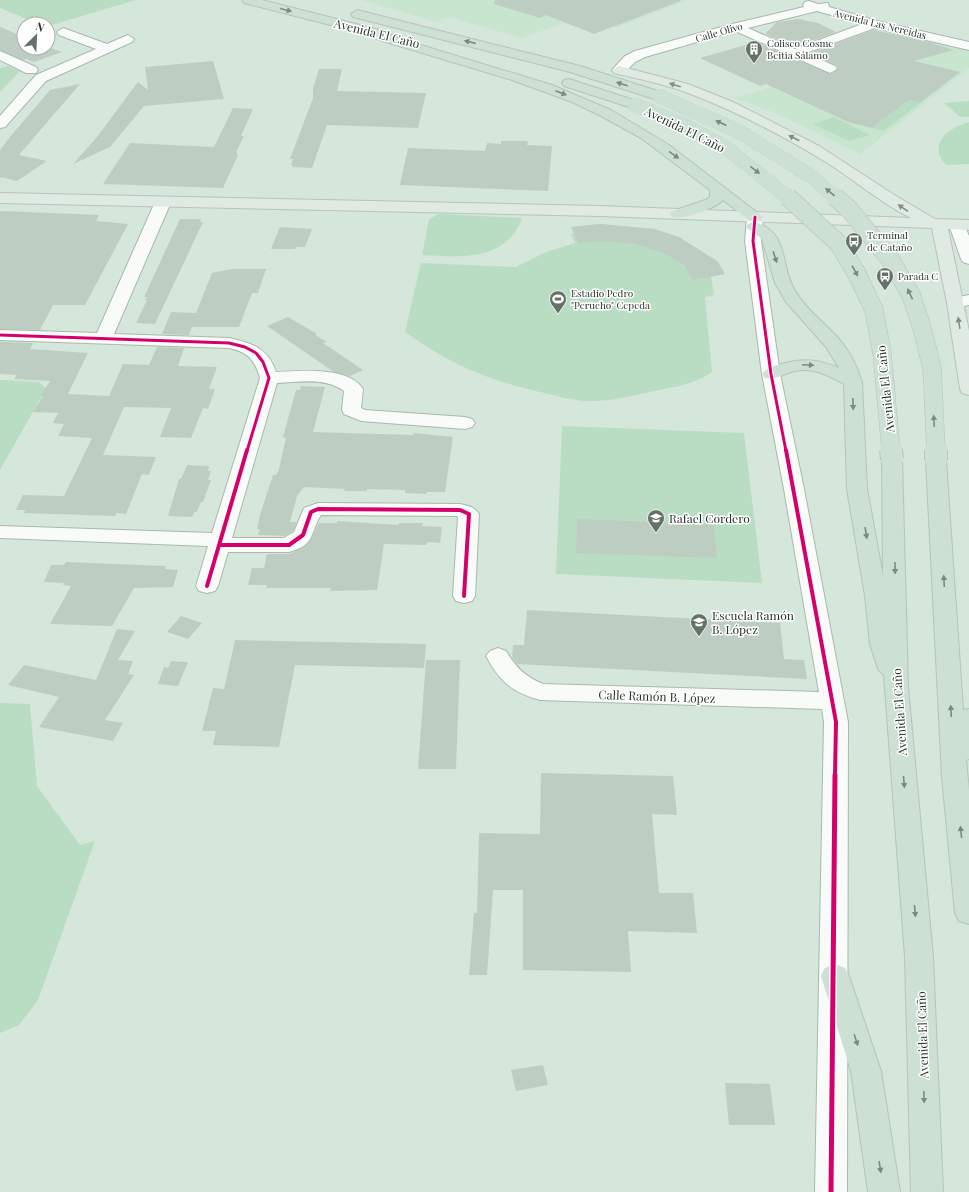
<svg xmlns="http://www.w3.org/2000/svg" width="969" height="1192" font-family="'Playfair Display',serif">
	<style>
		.built { fill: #c8e5d0 }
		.green { fill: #b9ddc3 }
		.building { fill: #becdc2 }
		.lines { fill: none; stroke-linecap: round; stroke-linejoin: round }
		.minor-casing { stroke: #aab8ae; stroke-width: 2 }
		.major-casing { stroke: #b9c2bb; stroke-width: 2 }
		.highway-casing { stroke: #b9c2bb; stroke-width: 2 }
		.minor { fill: #f9fbf9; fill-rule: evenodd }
		.major { fill: #deeae2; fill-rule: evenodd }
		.highway { fill: #cce0d4; fill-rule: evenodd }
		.highway-bridge-far2-casing { stroke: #b9c2bb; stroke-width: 14; stroke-linecap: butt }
		.highway-bridge-far1-casing { stroke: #b9c2bb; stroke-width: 19; stroke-linecap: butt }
		.highway-bridge-casing { stroke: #b9c2bb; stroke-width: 24; stroke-linecap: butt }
		.highway-bridge-far2 { stroke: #cce0d4; stroke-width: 14 }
		.highway-bridge-far1 { stroke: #cce0d4; stroke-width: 18 }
		.highway-bridge { stroke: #cce0d4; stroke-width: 22 }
		.cycleway-far2-casing { stroke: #fff; stroke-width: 5 }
		.cycleway-far1-casing { stroke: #fff; stroke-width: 6 }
		.cycleway-casing { stroke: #fff; stroke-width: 8 }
		.cycleway-far2 { stroke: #d6006c; stroke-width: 3 }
		.cycleway-far1 { stroke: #d6006c; stroke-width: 4 }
		.cycleway { stroke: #d6006c; stroke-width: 5 }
		.oneway { fill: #7a8a7f }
		.oneway2 { fill: #828f86 }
		.labels { text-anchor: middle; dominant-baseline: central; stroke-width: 3; stroke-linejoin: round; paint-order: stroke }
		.far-street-label { font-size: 10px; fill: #27342a; stroke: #fff }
		.far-poi-label { font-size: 10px; fill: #27342a; stroke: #fff; text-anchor: start }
		.street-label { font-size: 12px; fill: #27342a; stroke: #fff }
		.poi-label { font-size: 12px; fill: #27342a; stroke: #fff; text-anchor: start }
	</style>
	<rect width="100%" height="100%" fill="#d5e6da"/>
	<path class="built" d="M362 0H687L617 27 585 16 521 38 449 17 436 22Z
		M935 41 969 49V68L860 154 776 113 733 98Z"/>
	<path class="green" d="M0 0H136L48 26V24H39L0 8Z
		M8 66 20 71 0 92V68Z
		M909 100 920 103 884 131 872 128Z
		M969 101V117H960L944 103Z
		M834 117 870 135 849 141 813 124Z
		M969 122V164L946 165C927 144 948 128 969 122Z
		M439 214 522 218C506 262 461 257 422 255L429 219Z
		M600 224 654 229 682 238 680 240 686 242 717 261 725 274 711 276 714 295 705 297 712 372C696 384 673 387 654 391 632 396 608 402 585 401 570 400 555 395 540 392 485 379 452 365 405 332L421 263 516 267 546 252 575 243 571 234 574 233 571 227Z
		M0 380 39 382 46 389 0 470Z
		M562 426 744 433 762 583 556 574Z
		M0 703 30 704 37 786 80 845 95 841 38 1000 19 1025 0 1033Z"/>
	<path class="building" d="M495 0H680V1L594 34 546 15 540 18 494 4Z
		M798 19 818 23 836 32 795 47 765 34 777 22Z
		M0 27 24 37V48H48V47L62 52 34 62 26 59 23 60 0 50Z
		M874 30 929 42 953 50 914 61 960 72 920 103 909 100 872 128 848 122 766 84 760 86 700 58 756 42 831 74 838 69 836 65 810 53Z
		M213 61 224 99 144 106 110 147 73 164 97 137 138 82 148 90 145 67Z
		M319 69H342L337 91 426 93 418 128 327 125 312 168 292 167 293 165H291L293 159H290L313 98V89Z
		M80 84 19 155 47 161 17 181 1 177 0 179V150L9 138 50 90Z
		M233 108 253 109 241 136H244L236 152 238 155 223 188 103 184 130 143 214 147Z
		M501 141H528L527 145 552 146 548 191 400 185 408 148 485 151 487 143 501 144Z
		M0 211 99 215 96 221 128 224 85 305H53L40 330 0 329Z
		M180 219H201L200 222H203L155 324 136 323 147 300H145L147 297H144Z
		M600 224 654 229 679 237 717 261 725 274 693 280 684 265 664 253 635 244 601 241 579 243 571 227Z
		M280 227 312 229 305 247H296L295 249H271Z
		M232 269H266L258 293H252L239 327H192L189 335 162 334 171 312 196 313 212 273Z
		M288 317 317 334 315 335 327 342 323 343 363 370 350 376 334 372 267 326Z
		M0 342 33 343 30 349 88 353 68 394 109 396 123 364 149 365 157 347 184 348 178 366 217 367 209 389H215L208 409 203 408 191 438 160 437 171 408 124 407 103 455 156 457 149 475 142 474 126 514 116 513 115 516 24 513 25 510H16L23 495 64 496 92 438 58 436 64 424 53 423 58 413 33 412 43 396H40L50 381 14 379 17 375 0 374Z
		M301 386 325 387 313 432 413 435 414 433 453 437 445 492H427L426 494 405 493V490L367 489V491H344L345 489 304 487 297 496 290 522H297L293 531 284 536 258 535 260 529H257L260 515 273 475H276L279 469 286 438 283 437 296 390H300Z
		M187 465 209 466 208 471H211L208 480H211L203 502H201L197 512H194L192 517 168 516 179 479H181Z
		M577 519 714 524 717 558 576 553Z
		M337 521 398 525 399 523H423L422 526 442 527 440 543 427 542 426 545 384 544 377 590 330 591 331 588H266L267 585H248L252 568H264L267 554H289L298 550 309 543 319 523H337Z
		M66 562 166 566 165 569 178 570 173 587 134 588 112 626 50 624 71 586 63 585 64 583 44 582 51 565H64Z
		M527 610 780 623 784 659 804 660 807 679 517 664 512 657 513 645H524Z
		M181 616 202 623 188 639 167 632Z
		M117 629 135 631 118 660 133 661 128 674 134 675 105 720 123 723 113 741 39 727 59 697 8 685 24 665 96 680Z
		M235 640 426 644 424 668 295 665 279 747 213 745 216 731H202L213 688 224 689Z
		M426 660H460L456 769H418Z
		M171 661 188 662 178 686 158 684 164 667 168 668Z
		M541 773 673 776 677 815 652 814 659 893H693L697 933 628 931 631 972 523 970V890H493L487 975H469L474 913H477L479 833 540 834Z
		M543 1065 548 1085 516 1091 511 1070Z
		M725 1083 770 1084 775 1125H729Z"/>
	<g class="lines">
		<g class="minor-casing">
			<path id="minor" d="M809 1 818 4 828 3 829 7 877 21 969 42V50L875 28 806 53 835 66 837 69 830 73 735 31 645 57 635 62 624 73H614L612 70 625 56 635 51 732 24 804 7 803 5 805 2ZM817 11 862 24 795 49 748 28Z
				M63 28 107 44 128 35 134 39 132 42 46 81 5 127 0 128V116L36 75 96 49 59 35 57 32Z
				M0 51 36 67 38 70 36 73H26L0 60Z
				M163 197 168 199 171 202 114 334 229 338C252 343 268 348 276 372 300 371 348 366 363 389L361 408 365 410 465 417 472 419 475 423 472 427 465 429 361 421 344 414 342 410 344 391C325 377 299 382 277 383L232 538H284L294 532 304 508 318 503 460 504C468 506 475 507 479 514L475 596 472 601 464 603 456 601 453 596 458 517 457 516 321 515C310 532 316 545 289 552H228L218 586 215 591 207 593 199 591 196 586 208 546 0 538V526L212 533 260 378C255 360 248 352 229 348L0 340V330L97 333 155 202 158 199Z
				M755 212 761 214 763 217 761 241 780 374 804 489 848 722 847 1192H815L824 722 822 709 540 700C512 692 500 682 486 656L490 651 498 648 506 651C516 667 524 676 543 684L819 692 784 489 762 374 745 241 747 217 749 214Z
				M957 220 963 222 969 236V264L963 262 961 259 949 225 951 222Z
				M969 295V305L956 308 950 307 947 303 950 299Z"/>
		</g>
		<g class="major-casing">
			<path id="major" d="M619 66 688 84 733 102 819 146 896 196 935 219 969 220V230L948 229 969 331V395L962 393 960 389 947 303 932 228 599 216 0 203V193L599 206 911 218C880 203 854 179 824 161 781 135 736 111 688 93 664 84 639 79 614 73L612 70Z"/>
		</g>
		<g class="highway-casing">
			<path id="highway" d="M242 0H262L380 30 398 38 552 85 611 110 669 145 763 217 761 220H749L723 200C716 208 684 220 673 217L670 214 673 211 708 199 710 196V190L641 138 601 116 572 102 512 80 389 43 358 32 244 3Z
				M357 10 580 66 664 93 666 96 664 99H654L570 72 353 17 351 14Z
				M569 79 640 102 642 105 640 108 635 109 564 86 562 83 564 80Z
				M754 222C789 231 780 264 794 289 805 309 824 322 839 339 850 352 857 366 862 382L867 489 883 576 882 459 885 455 892 453 899 455 902 459 908 687 933 957 943 1192H911L905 957 884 675 878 669 870 644 865 596 847 489 844 384C827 375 811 366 791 372 781 375 775 380 765 378L762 374C766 368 774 366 781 364 802 358 819 359 839 368L826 347 786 302 775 283 762 239 746 227 748 224Z
				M936 454 943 456 946 460 963 710 969 709V759L966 760 969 790V924L959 921 955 913 942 777 926 460 929 456Z
				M835 964 845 968 849 976 881 1071 900 1192H868L851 1071 821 976 825 968Z"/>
		</g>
		<use href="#minor" class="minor"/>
		<use href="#major" class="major"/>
		<use href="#highway" class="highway"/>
		<g class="highway-bridge-far2-casing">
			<path id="highway-bridge-far2" d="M659 96 740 132 812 177 836 198
				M635 105 684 125 725 147 789 198"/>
		</g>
		<g class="highway-bridge-far1-casing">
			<path id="highway-bridge-far1" d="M788 197 839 244 857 274 874 310 882 353 891 451
				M835 197 849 209 890 259 911 295 922 328 932 368 936 451"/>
		</g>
		<g class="highway-bridge-casing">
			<path id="highway-bridge" d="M891 450 892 459
				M936 450V460"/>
		</g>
		<use href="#highway-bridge-far2" class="highway-bridge-far2"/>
		<use href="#highway-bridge-far1" class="highway-bridge-far1"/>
		<use href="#highway-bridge" class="highway-bridge"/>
		<g class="cycleway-far2-casing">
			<path id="cycleway-far2" d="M755 217 753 241 771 374 786 451
				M0 335 229 343 245 347 256 353 263 362 269 378 247 451"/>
		</g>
		<g class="cycleway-far1-casing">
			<path id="cycleway-far1" d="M786 450 836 722 835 776
				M219 545H289L303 535 311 512 318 509 460 510 469 514 464 596
				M207 586 247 450"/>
		</g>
		<g class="cycleway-casing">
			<path id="cycleway" d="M831 1192 835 775"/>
		</g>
		<use href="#cycleway-far2" class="cycleway-far2"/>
		<use href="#cycleway-far1" class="cycleway-far1"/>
		<use href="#cycleway" class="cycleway"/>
	</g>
	<defs><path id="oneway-solid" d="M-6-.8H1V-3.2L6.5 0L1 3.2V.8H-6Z"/></defs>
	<g class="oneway">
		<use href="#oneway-solid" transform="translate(286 10) rotate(14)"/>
		<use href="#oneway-solid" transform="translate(470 42) rotate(-166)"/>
		<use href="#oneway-solid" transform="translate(622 84) rotate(-162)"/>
		<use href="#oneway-solid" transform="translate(561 93) rotate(21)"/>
		<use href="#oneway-solid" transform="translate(721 123) rotate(-155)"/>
		<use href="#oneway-solid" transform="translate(674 155) rotate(36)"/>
		<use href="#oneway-solid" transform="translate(755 170) rotate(38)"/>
		<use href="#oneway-solid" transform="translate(830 192) rotate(-139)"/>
		<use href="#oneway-solid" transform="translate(775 257) rotate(72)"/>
		<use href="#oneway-solid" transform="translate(855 271) rotate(61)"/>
		<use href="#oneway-solid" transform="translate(910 294) rotate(-115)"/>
		<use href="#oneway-solid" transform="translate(808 365) rotate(3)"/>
		<use href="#oneway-solid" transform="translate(853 404) rotate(88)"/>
		<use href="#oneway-solid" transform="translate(934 421) rotate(-93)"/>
		<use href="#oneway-solid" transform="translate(866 533) rotate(81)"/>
		<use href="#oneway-solid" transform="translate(895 568) rotate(89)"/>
		<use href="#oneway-solid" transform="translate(944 581) rotate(-93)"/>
		<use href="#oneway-solid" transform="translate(951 711) rotate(-93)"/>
		<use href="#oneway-solid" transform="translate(904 782) rotate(85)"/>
		<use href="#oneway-solid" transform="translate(961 832) rotate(-96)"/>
		<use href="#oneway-solid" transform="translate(915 911) rotate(85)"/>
		<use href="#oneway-solid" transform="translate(856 1040) rotate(72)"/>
		<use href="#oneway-solid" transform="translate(924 1097) rotate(88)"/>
		<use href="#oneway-solid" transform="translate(880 1167) rotate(81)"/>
	</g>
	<g class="oneway2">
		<use href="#oneway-solid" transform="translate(675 85) rotate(-163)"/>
		<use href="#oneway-solid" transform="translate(794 138) rotate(-153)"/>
		<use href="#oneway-solid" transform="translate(903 208) rotate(-146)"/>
		<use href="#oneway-solid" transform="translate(959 323) rotate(-99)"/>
	</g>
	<defs>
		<g id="building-pin" transform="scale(0.9)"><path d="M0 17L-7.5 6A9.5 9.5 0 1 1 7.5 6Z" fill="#647268" stroke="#fff"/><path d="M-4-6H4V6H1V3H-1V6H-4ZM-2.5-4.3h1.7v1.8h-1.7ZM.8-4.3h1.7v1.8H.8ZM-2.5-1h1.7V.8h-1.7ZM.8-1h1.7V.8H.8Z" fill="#fff"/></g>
		<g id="bus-pin" transform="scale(0.9)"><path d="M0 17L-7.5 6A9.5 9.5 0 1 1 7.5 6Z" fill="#647268" stroke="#fff"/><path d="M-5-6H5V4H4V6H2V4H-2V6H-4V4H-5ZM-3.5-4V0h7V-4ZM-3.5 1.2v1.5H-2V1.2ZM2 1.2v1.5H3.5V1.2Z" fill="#fff"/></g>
		<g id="stadium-pin" transform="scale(0.9)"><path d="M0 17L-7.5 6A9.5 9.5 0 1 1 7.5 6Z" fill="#647268" stroke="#fff"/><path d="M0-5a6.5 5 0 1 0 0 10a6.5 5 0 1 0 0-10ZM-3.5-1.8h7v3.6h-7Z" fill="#fff"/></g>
		<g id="school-pin" transform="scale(0.9)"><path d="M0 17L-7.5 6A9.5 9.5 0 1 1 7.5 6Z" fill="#647268" stroke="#fff"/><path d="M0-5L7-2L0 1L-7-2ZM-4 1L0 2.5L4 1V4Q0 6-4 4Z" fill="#fff"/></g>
	</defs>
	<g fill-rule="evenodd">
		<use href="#building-pin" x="754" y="49"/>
		<use href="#bus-pin" x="854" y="241"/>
		<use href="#bus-pin" x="885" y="276"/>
		<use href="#stadium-pin" x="558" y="299"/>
		<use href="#school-pin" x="656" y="518"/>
		<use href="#school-pin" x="699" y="622"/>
	</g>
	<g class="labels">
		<g class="far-street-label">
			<text transform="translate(880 24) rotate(14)">Avenida Las Nereidas</text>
			<text transform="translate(719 32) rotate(-16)">Calle Olivo</text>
		</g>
		<g class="far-poi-label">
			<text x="767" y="43">Coliseo Cosme<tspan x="767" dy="12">Beitia Sálamo</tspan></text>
			<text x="867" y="235">Terminal<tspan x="867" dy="12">de Cataño</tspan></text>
			<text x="898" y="276">Parada C</text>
			<text x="571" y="293">Estadio Pedro<tspan x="571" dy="12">"Perucho" Cepeda</tspan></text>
		</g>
		<g class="street-label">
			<text transform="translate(377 33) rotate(14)">Avenida El Caño</text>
			<text transform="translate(685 129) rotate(26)">Avenida El Caño</text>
			<text transform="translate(885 389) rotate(-96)">Avenida El Caño</text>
			<text transform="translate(657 696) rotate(2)">Calle Ramón B. López</text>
			<text transform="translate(899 712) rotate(-94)">Avenida El Caño</text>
			<text transform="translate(922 1035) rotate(-92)">Avenida El Caño</text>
		</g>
		<g class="poi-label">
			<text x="669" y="518">Rafael Cordero</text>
			<text x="712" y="615">Escuela Ramón<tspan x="712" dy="14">B. López</tspan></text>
		</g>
	</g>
	<g transform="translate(36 36) rotate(24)"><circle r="19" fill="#ffffff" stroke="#a9aeaa"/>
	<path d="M0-3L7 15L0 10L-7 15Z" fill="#647268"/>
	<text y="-6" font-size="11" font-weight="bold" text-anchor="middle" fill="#27342a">N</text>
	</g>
</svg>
